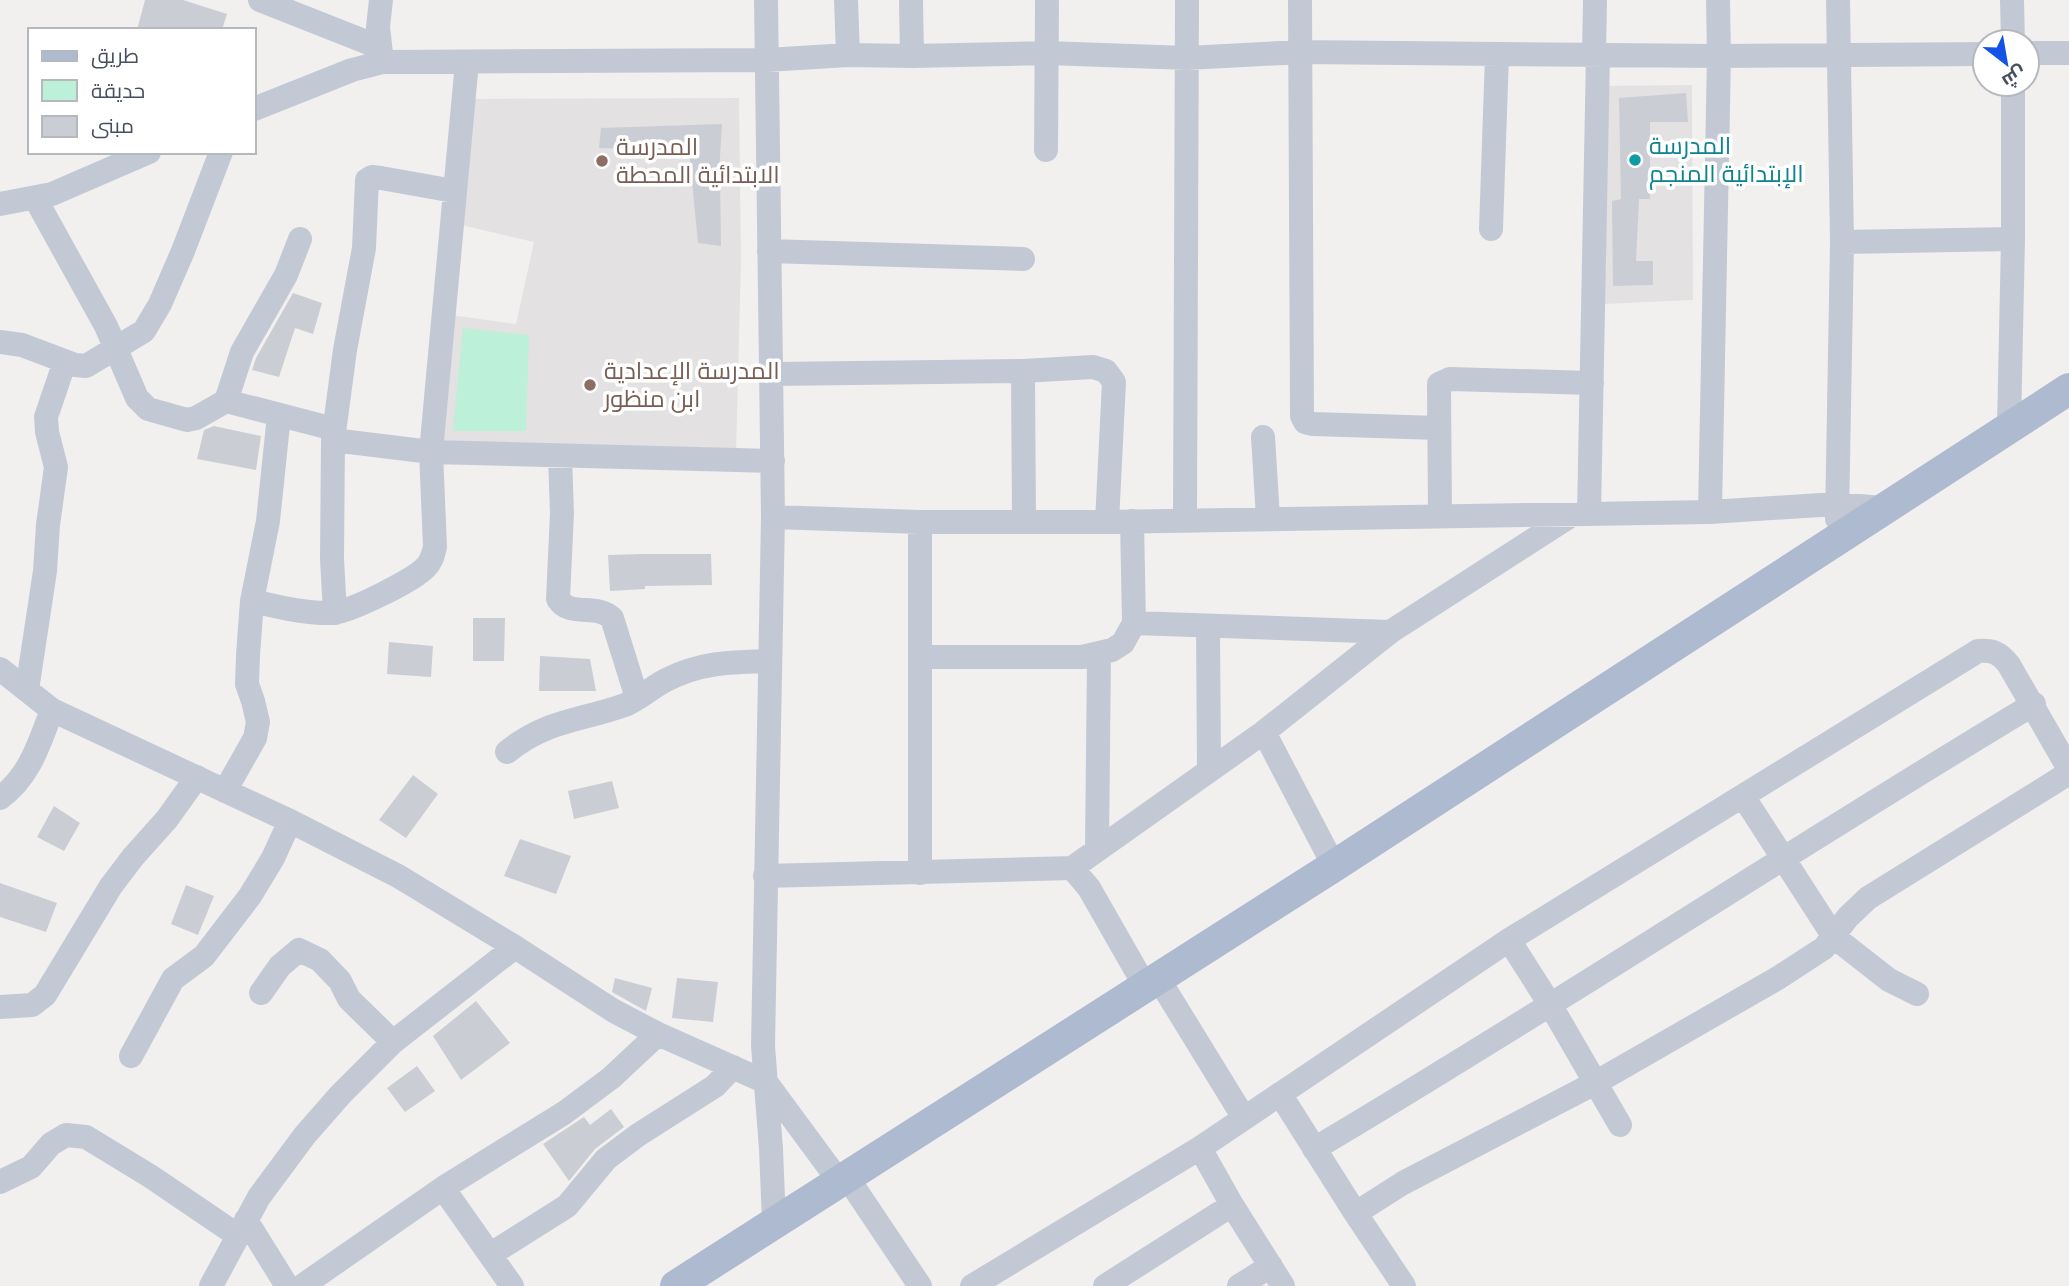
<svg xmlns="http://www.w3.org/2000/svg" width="2069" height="1286" font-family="'Nunito Sans',Cairo,sans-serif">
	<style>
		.education { fill: #e3e1e1 }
		.green { fill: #bdf0d8 }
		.building { fill: #cbcdd5 }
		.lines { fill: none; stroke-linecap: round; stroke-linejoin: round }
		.minor { stroke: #c3c9d4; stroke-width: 24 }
		.major { stroke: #aebacf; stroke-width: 32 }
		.culture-dot { fill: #0f9aa8; stroke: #fff; stroke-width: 2.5 }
		.education-dot { fill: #8d6e63; stroke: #fff; stroke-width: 2.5 }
		.labels { text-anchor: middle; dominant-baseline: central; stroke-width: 7; stroke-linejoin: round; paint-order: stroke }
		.culture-label { font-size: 24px; fill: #0d838f; stroke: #fff; text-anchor: start }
		.education-label { font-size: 24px; fill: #785e54; stroke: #fff; text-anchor: start }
	</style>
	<rect width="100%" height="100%" fill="#f2f0ef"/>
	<path class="education" d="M1692 85 1693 300 1603 304 1600 86Z
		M739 98 741 259 736 453 436 446 451 315 516 324 534 242 457 224 470 99Z"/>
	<path class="green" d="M463 328 529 335 526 431H453Z"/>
	<path class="building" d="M145 0H183L227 14 222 30H137Z
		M1686 93 1688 122H1650V199H1639L1636 261H1653V285L1613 286 1612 201 1621 199 1619 98Z
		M722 124 719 172H720L721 246 698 243 689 150 599 148 601 128Z
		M293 293 322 303 313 334 295 328 279 377 252 370 256 358Z
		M214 426 261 436 256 470 197 459 204 430Z
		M643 554H711L712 585 645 586V589L610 591 608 555Z
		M473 618H505L504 661H473Z
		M389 642 433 646 431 677 387 674Z
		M540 656 590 659 596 691H539Z
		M413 775 438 794 406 838 379 820Z
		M612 781 619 808 574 819 568 791Z
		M54 806 80 823 64 851 37 837Z
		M520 839 571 856 556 894 504 876Z
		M0 883 57 903 46 932 0 917Z
		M186 885 214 896 198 935 171 924Z
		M615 978 652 988 646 1011 612 992Z
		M677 978 718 982 713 1022 672 1018Z
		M476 1001 510 1043 461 1080 433 1036Z
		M417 1066 435 1091 405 1112 387 1088Z
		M611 1109 624 1127 595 1149 569 1181 543 1144 584 1117 590 1125Z"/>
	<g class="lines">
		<path class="minor" d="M260 0 379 47
			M381 0 378 27 382 62
			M766 0 773 517 763 1046 771 1149 774 1222
			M846 0 848 55
			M911 0 912 56
			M1300 0 1302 416 1305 422 1313 424 1438 428
			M2012 0 2013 42
			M2027 53H2069
			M1594 55 1595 0
			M254 109 352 70 383 62 767 60 848 55 912 56 1047 53 1187 58 1301 52 1719 56 1985 54
			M1046 150 1047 0
			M35 198 106 326 137 398 148 409 187 420 196 418 226 401 334 429
			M0 204 52 194 149 152
			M1491 229 1497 55
			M1842 242 2013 239
			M769 251 1023 259
			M0 342 22 345 75 365 86 366 144 331 160 304 183 251 221 152
			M1023 371 1024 521
			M773 374 1023 371 1093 367 1106 371 1114 382 1107 522
			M226 401 242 352 286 275 300 239
			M2009 427 2013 239V84
			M1263 437 1268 518
			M333 440 431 452 467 62
			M560 457 562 513 558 599C570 618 596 603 612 618L637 698
			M1710 512 1719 56 1718 0
			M1589 514 1598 55
			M1440 516 1439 384 1450 379 1592 383
			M773 517 920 522H1107L1710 512 1836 504 1883 508
			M1837 519 1842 242 1838 0
			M1185 520 1187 0
			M920 522V873
			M252 601C278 607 307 614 333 613 352 611 414 580 426 567 432 561 433 555 435 547L431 452 773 461
			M335 613 332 559 333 440 345 350 364 248 367 180 372 177 381 178 454 191
			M1134 623 1390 632 1572 515
			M1208 626 1209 771
			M920 657H1082L1112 650 1123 643 1134 623 1132 521
			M0 669 52 710 290 821 398 876 515 947 614 1011 658 1034 766 1082 839 1181
			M27 690 45 571 48 525 56 467 47 432 46 417 65 361
			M1264 732 1334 866
			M507 752C546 720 580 721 625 705 640 699 652 687 666 680 702 662 731 662 770 661
			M225 791 255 738 258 722 253 701 247 684 248 655 252 601 268 521 279 415
			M1743 796 1834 937 1889 980 1917 994
			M0 798C30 776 39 744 52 710
			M1097 850 1099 654
			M1072 868 1264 732 1390 632
			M765 876 1072 868 1089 888 1145 986
			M1509 940 1551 1006 1620 1125
			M1158 978 1244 1118
			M261 993 280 966 299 950 320 960 340 981 349 999 393 1042
			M0 1007 32 1005 45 995 111 886 133 857 167 819 197 777
			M131 1056 173 979 204 956 250 896 273 858 290 821
			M1280 1094 1354 1211H1359L1403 1183 1595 1083 1778 978 1824 948 1848 917 1868 898 2069 773
			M1314 1149C1557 1005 1792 849 2034 704
			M847 1177 920 1286
			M0 1182 31 1167 51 1144 66 1135 86 1137 150 1176 237 1235
			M443 1188 512 1286
			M1232 1205 1283 1286
			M1354 1211 1404 1286
			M246 1220 287 1286
			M491 1254 567 1206 606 1159 638 1135 715 1086 733 1067
			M211 1286 259 1197 305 1135 341 1094 393 1042 515 947
			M302 1286 443 1188 564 1113 611 1078 658 1034
			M972 1286 1200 1148 1509 940 1978 651C1993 650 2000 653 2009 665L2069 769
			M1105 1286 1232 1205 1200 1148
			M1239 1286 1271 1266"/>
		<path class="major" d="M676 1286 1334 866 2069 389"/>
	</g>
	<circle class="culture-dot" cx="1635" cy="160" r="7"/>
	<g class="education-dot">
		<circle cx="602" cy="161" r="7"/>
		<circle cx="590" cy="385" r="7"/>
	</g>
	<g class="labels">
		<g class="culture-label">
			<text x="1649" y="146">المدرسة<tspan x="1649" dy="28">الإبتدائية المنجم</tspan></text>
		</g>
		<g class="education-label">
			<text x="616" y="147">المدرسة<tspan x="616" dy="28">الابتدائية المحطة</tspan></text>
			<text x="604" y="371">المدرسة الإعدادية<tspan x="604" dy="28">ابن منظور</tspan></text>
		</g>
	</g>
	<rect x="28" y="28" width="228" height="126" fill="#ffffff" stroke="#b5b9be" stroke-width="2"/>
	<rect x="42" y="51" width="35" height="10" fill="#aebacf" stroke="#b5b9be" stroke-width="2"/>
	<text x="91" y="63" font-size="21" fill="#474f5d">طريق</text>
	<rect x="42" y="80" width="35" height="21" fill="#bdf0d8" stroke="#b5b9be" stroke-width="2"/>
	<text x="91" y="98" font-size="21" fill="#474f5d">حديقة</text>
	<rect x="42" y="116" width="35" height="21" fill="#cbcdd5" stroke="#b5b9be" stroke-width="2"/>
	<text x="91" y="133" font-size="21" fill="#474f5d">مبنى</text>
	<g transform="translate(2006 63) rotate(149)"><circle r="33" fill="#ffffff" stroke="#b5b9be" stroke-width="2"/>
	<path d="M0-5L12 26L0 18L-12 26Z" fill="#1553e6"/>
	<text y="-10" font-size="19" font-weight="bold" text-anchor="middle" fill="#474f5d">ش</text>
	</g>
</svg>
